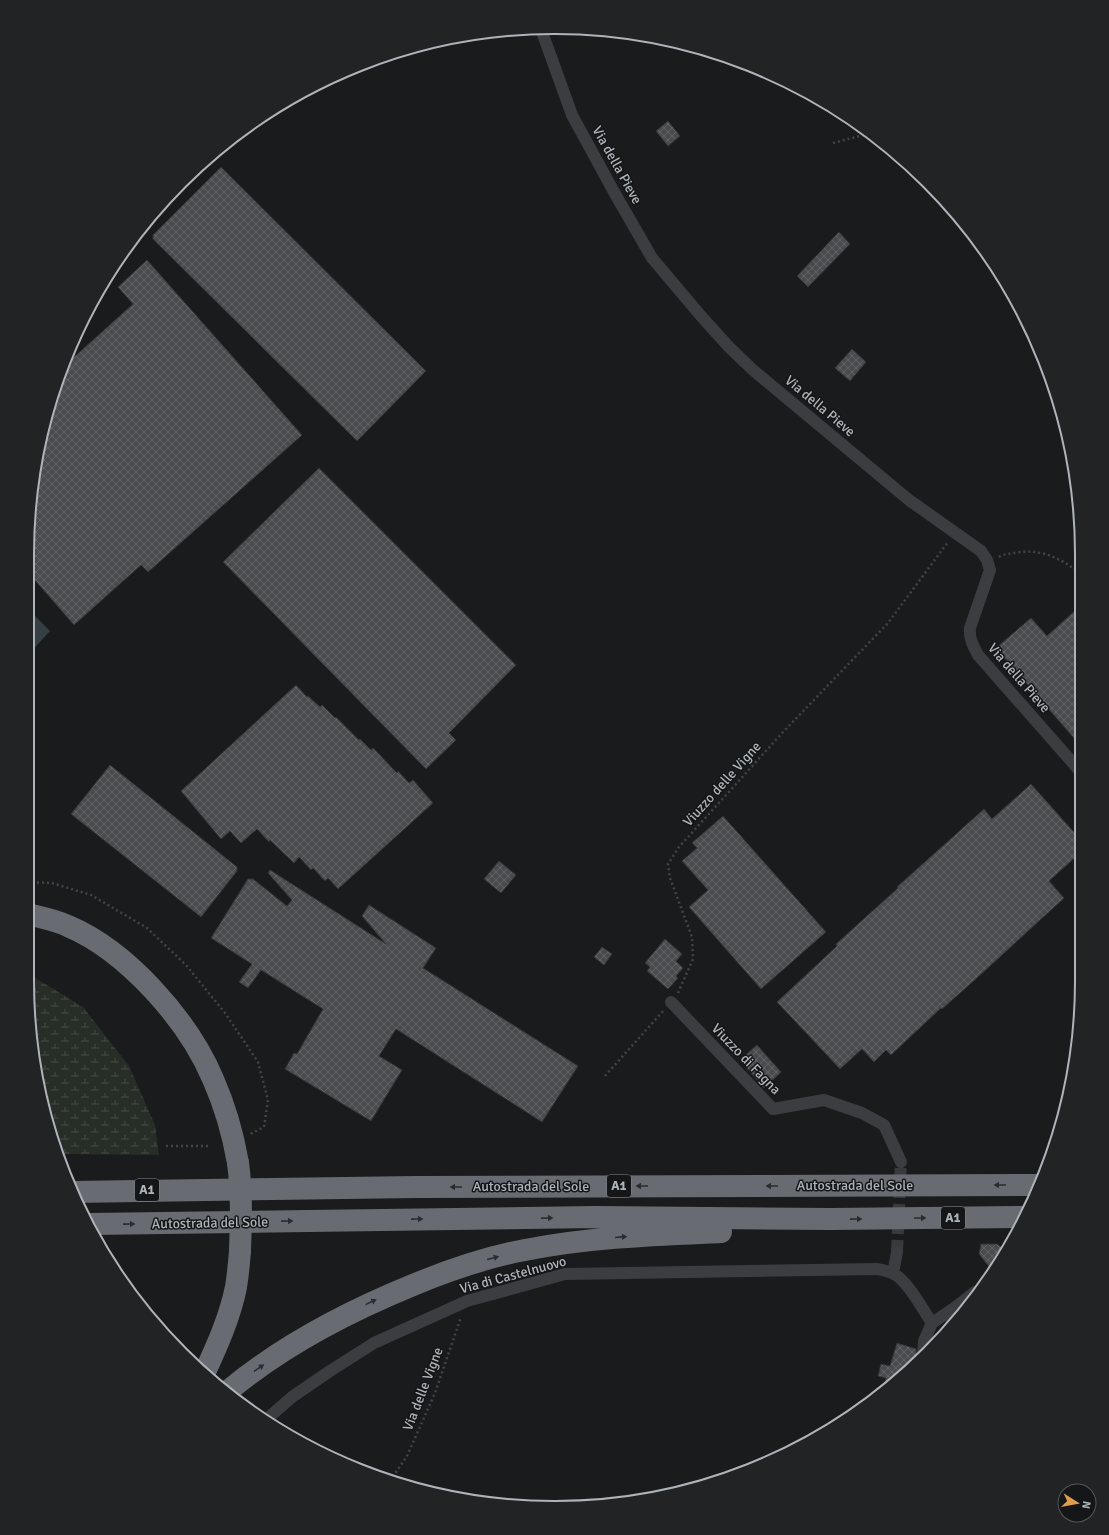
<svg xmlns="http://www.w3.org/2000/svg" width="1109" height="1535" font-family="Signika,sans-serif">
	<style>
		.wetland { fill: url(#wetland-marsh) }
		.water { fill: #353f44 }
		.building { fill: url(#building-cross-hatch); stroke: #353538 }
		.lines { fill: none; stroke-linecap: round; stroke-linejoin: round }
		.minor-tunnel { stroke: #383a3c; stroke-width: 12; stroke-dasharray: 12 6; stroke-linecap: butt }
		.path { stroke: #424448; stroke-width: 2.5; stroke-dasharray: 2 3; stroke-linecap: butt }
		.minor { stroke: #3c3d41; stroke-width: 12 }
		.motorway { stroke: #686c72; stroke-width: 22 }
		.motorway-bridge { stroke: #686c72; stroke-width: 22 }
		.oneway { fill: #2a2c2e }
		.labels { text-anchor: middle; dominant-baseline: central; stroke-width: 3; stroke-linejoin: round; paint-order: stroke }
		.shield { fill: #151617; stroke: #808589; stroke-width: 1 }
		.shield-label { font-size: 13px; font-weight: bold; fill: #aeb4ba }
		.street-label { font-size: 14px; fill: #aeb4ba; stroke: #151617 }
		.rim { fill: none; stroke: #aeb4ba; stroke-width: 2 }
	</style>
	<defs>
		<pattern id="wetland-marsh" width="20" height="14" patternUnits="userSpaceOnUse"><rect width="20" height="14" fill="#272e27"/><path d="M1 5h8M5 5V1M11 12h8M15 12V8" fill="none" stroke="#444a44"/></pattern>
		<pattern id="building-cross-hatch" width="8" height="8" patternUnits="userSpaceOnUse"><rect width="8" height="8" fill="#4a4b4e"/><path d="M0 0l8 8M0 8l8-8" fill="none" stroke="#626365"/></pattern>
	</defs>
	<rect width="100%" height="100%" fill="#1a1b1c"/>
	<path class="wetland" d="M27 973 83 1007 129 1066 155 1125 159 1155 58 1154 45 1117Z"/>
	<path class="water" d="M27 608 50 631 27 656Z"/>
	<path class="building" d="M668 121 680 136 668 146 656 131Z
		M221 167 426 371 357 441 153 239V235Z
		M839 232 850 244 808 287 797 276Z
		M147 260 302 435 148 572 141 565 74 625 27 571V554L45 418 62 368 133 304 118 287Z
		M852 349 866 362 850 381 835 368Z
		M319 468 516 665 449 733 456 740 426 769 223 562Z
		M1078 608 1079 674V744L996 648 1031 618 1047 636Z
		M296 685 307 697 308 696 320 707 322 705 335 718 336 717 359 740 360 739 371 750 373 748 397 773 398 771 409 783 413 780 433 803 338 889 328 878 325 881 313 868 311 870 299 857 294 863 270 840 269 842 257 829 241 843 230 831 221 839 181 791Z
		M110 765 237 867V871L201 917 71 814Z
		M1031 784 1080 839V853L1049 881 1064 898 978 977 942 1009 941 1008 891 1055 886 1050 874 1062 862 1049 840 1069 777 1002 837 946 836 944 898 888 897 887 984 809 992 819Z
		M723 816 826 932 761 989 689 907 708 890 682 861 697 848 692 843Z
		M499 861 516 875 501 893 484 879Z
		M270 870 386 944 362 916 369 905 436 948 423 968 578 1066 542 1122 396 1029 379 1056 402 1070 371 1121 285 1069 294 1053 297 1054 323 1009 261 970 248 988 239 982 252 964 211 938 248 879H253L287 906 292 900 268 873Z
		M665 939 682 954 676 961 683 968 676 976 678 978 668 989 647 971 650 967 645 963Z
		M602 947 612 954 604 965 594 957Z
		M757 1045 781 1072 764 1088 740 1060Z
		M981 1244H997L1004 1249 991 1269 979 1254Z
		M897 1343 916 1349 917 1361 882 1393 886 1378 878 1376 881 1364 890 1366Z"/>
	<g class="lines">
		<path class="minor-tunnel" d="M897 1252 901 1162"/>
		<path class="path" d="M833 143 868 134
			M999 557C1003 554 1009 554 1014 553 1039 548 1059 557 1078 572
			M27 882 52 883 91 895 147 928 186 965 225 1013 258 1062 268 1100 264 1127 248 1135
			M678 993 693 959 692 937 670 878 668 864 679 847 784 731 888 623 948 542
			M605 1076 664 1010
			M166 1146H208
			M390 1481 407 1456 435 1393 461 1317"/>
		<path class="minor" d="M541 29 572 115 614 192 652 258 701 316 729 347 753 370 909 500 981 551 987 560 990 570 970 628C969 639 973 645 978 655L1079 770
			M671 1002 773 1109 824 1100 862 1113 884 1125 901 1162
			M893 1273 897 1252
			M923 1354 924 1341 932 1323 953 1309 975 1292
			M268 1418 292 1397 330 1371 374 1343 467 1301 565 1274 877 1269C882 1270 888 1271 892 1273 907 1279 923 1310 932 1323"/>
		<path class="motorway" d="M27 914C40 917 55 920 68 926 127 951 188 1020 213 1079 225 1106 233 1134 238 1163
			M72 1192 417 1187 1039 1185
			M90 1224 596 1217 831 1219 1025 1217
			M204 1374C217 1346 230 1317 236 1287 238 1275 239 1263 240 1251
			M228 1391C283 1345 347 1312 413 1285 449 1270 487 1257 525 1250 590 1237 655 1235 721 1232"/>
		<path class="motorway-bridge" d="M238 1163C242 1192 241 1221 240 1251"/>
	</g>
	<defs><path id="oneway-solid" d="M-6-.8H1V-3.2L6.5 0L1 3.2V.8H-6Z"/></defs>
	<g class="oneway">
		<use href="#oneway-solid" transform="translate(1000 1185) rotate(180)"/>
		<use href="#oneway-solid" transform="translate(642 1186) rotate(180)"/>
		<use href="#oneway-solid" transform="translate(772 1186) rotate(180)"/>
		<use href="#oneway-solid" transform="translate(456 1187) rotate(180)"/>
		<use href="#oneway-solid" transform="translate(547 1218) rotate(-1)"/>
		<use href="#oneway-solid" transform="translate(920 1218)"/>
		<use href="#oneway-solid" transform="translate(417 1219) rotate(-1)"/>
		<use href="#oneway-solid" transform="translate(856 1219) rotate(-1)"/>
		<use href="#oneway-solid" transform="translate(287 1221) rotate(-1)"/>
		<use href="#oneway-solid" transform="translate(129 1224) rotate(-1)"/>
		<use href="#oneway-solid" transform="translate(621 1237) rotate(-5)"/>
		<use href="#oneway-solid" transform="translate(493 1258) rotate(-15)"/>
		<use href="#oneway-solid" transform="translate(371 1302) rotate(-26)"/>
		<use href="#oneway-solid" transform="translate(259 1368) rotate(-34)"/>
	</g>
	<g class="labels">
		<g class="shield">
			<rect x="607" y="1175" width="24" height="22" rx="3"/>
			<rect x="135" y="1179" width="24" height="22" rx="3"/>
			<rect x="941" y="1207" width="24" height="22" rx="3"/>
		</g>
		<g class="shield-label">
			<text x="619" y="1186">A1</text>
			<text x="147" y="1190">A1</text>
			<text x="953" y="1218">A1</text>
		</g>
		<g class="street-label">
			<text transform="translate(617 165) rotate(61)">Via della Pieve</text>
			<text transform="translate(820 406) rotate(40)">Via della Pieve</text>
			<text transform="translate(1019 678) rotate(49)">Via della Pieve</text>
			<text transform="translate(722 784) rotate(-48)">Viuzzo delle Vigne</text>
			<text transform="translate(746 1059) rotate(46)">Viuzzo di Fagna</text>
			<text x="855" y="1185">Autostrada del Sole</text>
			<text x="531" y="1186">Autostrada del Sole</text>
			<text transform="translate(210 1223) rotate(-1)">Autostrada del Sole</text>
			<text transform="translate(513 1275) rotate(-15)">Via di Castelnuovo</text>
			<text transform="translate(423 1389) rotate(-69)">Via delle Vigne</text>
		</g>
	</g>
	<path d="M0 0H1109V1535H0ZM554 34H555A520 520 0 0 1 1075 554V981A520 520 0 0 1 555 1501H554A520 520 0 0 1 34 981V554A520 520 0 0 1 554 34Z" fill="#212324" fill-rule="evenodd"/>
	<path class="rim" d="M554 34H555A520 520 0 0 1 1075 554V981A520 520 0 0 1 555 1501H554A520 520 0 0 1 34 981V554A520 520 0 0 1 554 34Z"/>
	<g transform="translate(1077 1503) rotate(101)"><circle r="19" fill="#151617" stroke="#525558"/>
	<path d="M0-3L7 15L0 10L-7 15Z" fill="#e09c4e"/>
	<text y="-6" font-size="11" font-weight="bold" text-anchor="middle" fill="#aeb4ba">N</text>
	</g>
</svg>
